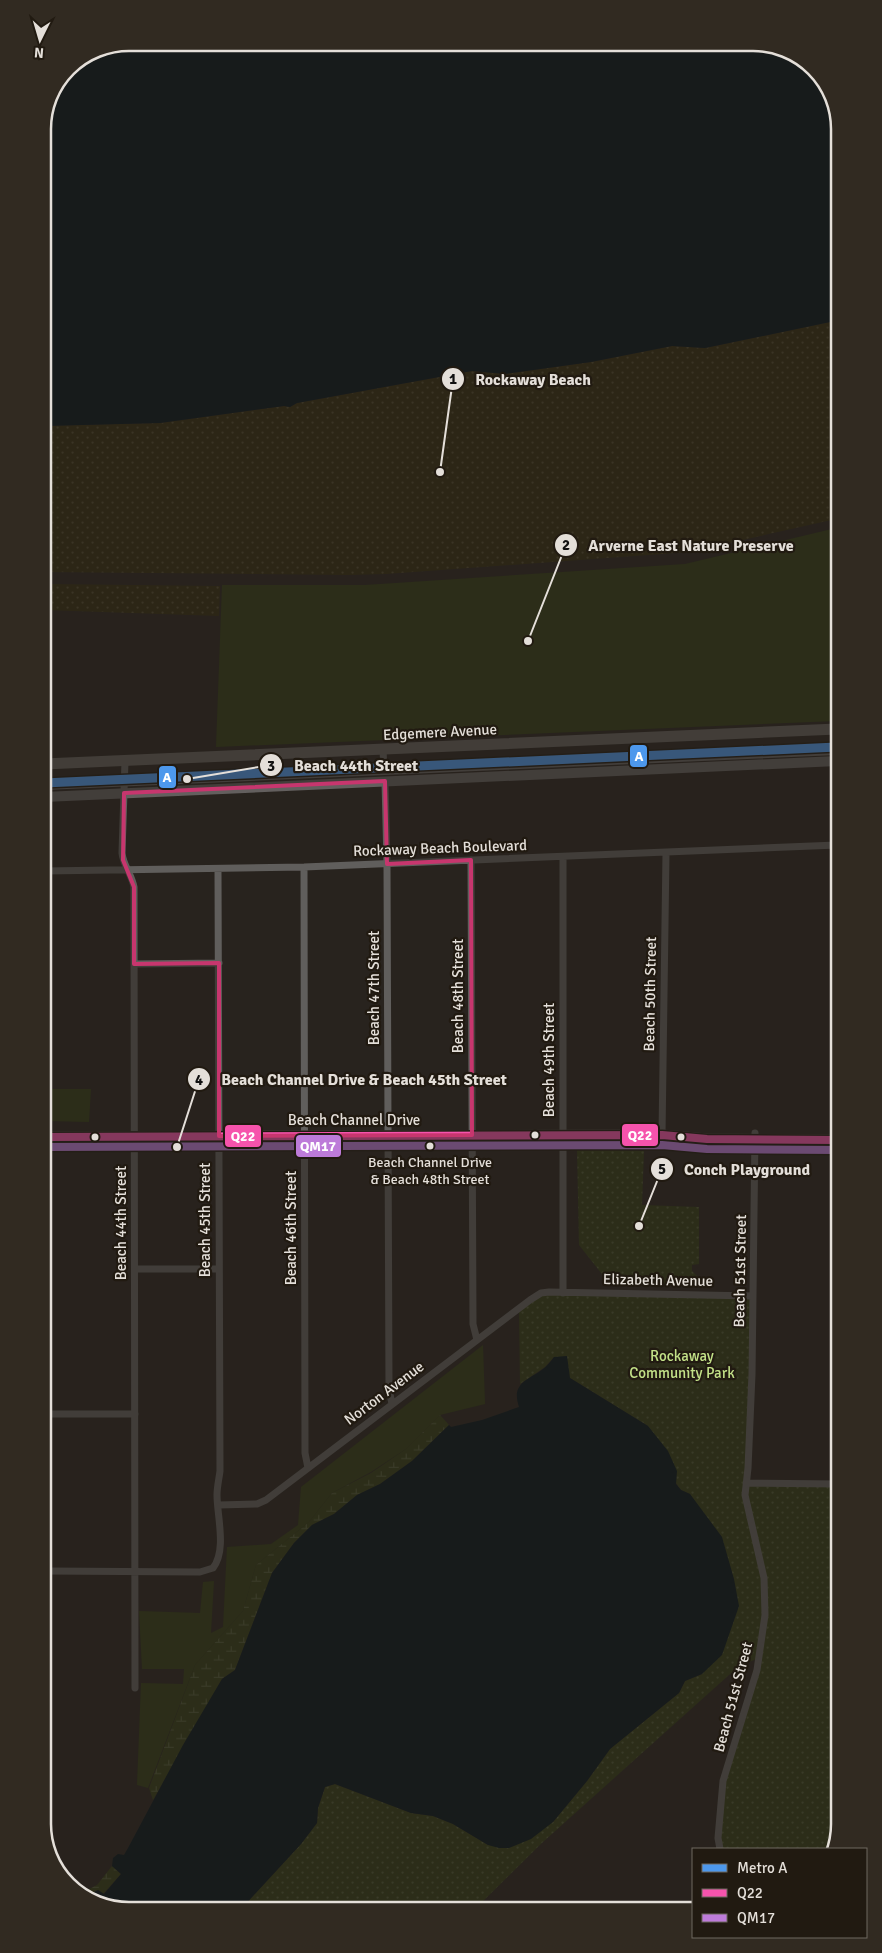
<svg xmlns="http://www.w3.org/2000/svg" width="882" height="1953" font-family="Signika,sans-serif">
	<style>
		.green { fill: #313b14 }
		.wetland { fill: url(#wetland-marsh) }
		.sand { fill: url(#sand-dots) }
		.park { fill: url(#park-dots) }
		.water { fill: #04131a }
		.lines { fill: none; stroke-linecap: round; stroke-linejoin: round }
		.street { stroke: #605e5c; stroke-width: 7 }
		.secondary { stroke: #635f5e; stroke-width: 10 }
		.primary { stroke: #625e5a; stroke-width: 11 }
		.bus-1-casing { stroke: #211a11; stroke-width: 11 }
		.bus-2-casing { stroke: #211a11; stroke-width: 11 }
		.bus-1 { stroke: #f653ac; stroke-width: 8 }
		.bus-2 { stroke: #bd7bd9; stroke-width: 8 }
		.metro-1-casing { stroke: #211a11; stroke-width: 12 }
		.metro-1 { stroke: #4d98ec; stroke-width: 9 }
		.marked { fill: none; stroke: #c7366e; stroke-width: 4; stroke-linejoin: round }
		.bus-dot { fill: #e4dfd9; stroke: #211a11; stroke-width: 2 }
		.labels { text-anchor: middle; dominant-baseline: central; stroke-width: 4.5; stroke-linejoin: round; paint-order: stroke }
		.bus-label { font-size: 14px; fill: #e4dfd9; stroke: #211a11 }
		.street-label { font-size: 15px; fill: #e4dfd9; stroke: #211a11 }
		.park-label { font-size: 15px; fill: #c3e188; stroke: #211a11 }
		.rim { fill: none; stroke: #e4dfd9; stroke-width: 2.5 }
		.leader { fill: none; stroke: #e4dfd9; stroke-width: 2 }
		.callout-dot { fill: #e4dfd9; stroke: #211a11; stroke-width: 2 }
		.mark-label { font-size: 15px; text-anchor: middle; font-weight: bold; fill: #111 }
		.callout-label { font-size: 16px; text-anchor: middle; font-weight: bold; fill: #e4dfd9; stroke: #211a11; stroke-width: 4.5; stroke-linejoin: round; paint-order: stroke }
		.line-badge { stroke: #211a11; stroke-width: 2 }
		.badge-label { font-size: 14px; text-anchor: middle; font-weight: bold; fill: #fff }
	</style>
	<defs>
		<pattern id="wetland-marsh" width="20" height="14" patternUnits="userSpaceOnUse" patternTransform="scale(1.25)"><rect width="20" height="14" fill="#313b14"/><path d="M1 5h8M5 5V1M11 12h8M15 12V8" fill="none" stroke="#4f5736"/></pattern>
		<pattern id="sand-dots" width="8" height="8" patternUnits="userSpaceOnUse" patternTransform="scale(1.25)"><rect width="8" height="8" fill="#322b0e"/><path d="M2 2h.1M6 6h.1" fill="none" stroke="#504930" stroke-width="1.8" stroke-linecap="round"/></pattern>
		<pattern id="park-dots" width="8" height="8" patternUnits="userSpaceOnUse" patternTransform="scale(1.25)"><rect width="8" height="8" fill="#313b14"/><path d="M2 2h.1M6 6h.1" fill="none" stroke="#4f5736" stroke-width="1.8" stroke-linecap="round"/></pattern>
	</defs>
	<rect width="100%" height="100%" fill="#28231e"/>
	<path class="green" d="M836 528V721L216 747 222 585H365L685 564Z
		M48 1089H91L89 1122 48 1121Z
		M483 1345 485 1404 440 1415 406 1449 371 1472 332 1493 309 1522 256 1565 243 1611 195 1665 148 1788 137 1785 141 1683 183 1684 184 1669H142L139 1611 200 1613 203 1582 214 1581 211 1633 223 1627 227 1547 271 1544 298 1525 301 1487Z"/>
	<path class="wetland" d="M440 1415 449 1425 412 1461 380 1484 357 1495 334 1514 312 1525 294 1543 272 1573 235 1670 222 1679 153 1800 149 1788 195 1665 243 1611 256 1565 309 1522 332 1493 371 1473 406 1449Z
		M112 1866 121 1874 103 1894 98 1890 86 1896 80 1894 97 1885Z"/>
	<path class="sand" d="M835 321 836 519 689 552 386 574 349 575 44 572 43 426 160 423 284 406 290 407 297 403 472 371 505 374 591 362 672 346 705 348Z
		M44 584 220 586 219 616 44 610Z"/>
	<path class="park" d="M577 1149 644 1151 642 1205 699 1207V1264L692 1265V1271L698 1277V1284L609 1283 579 1245Z
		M541 1293 753 1296 747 1483 839 1484V1824L832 1849H720L722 1792 759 1658 739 1666 543 1842 476 1908 241 1909 301 1844 317 1823 318 1808 325 1787 335 1784 411 1813 433 1816 453 1824 488 1845 553 1822 587 1781 610 1749 679 1693 685 1681 702 1674 703 1514 690 1494 681 1490 676 1483V1471L648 1426 570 1378 554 1357 545 1367 520 1384 519 1308Z"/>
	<path class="water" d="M759 43 805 60 835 101V321L705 348 672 346 591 362 505 374 472 371 297 403 290 407 284 406 160 423 43 426V124L68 68 96 49Z
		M567 1356 570 1378 648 1426 668 1451 677 1471 676 1484 681 1490 690 1494 722 1537 734 1579 739 1606 722 1655 702 1674 685 1681 679 1693 610 1749 587 1781 553 1822 531 1839 509 1848H499L488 1845 453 1824 433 1816 411 1813 335 1784 325 1787 318 1808 317 1823 301 1844 241 1909 123 1910 86 1896 98 1890 104 1894 121 1874 112 1866 113 1858 118 1854 124 1855 128 1848 183 1745 222 1679 235 1670 272 1573 294 1543 312 1525 334 1514 357 1495 380 1484 412 1461 449 1425 451 1427 482 1420 519 1407C511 1383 527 1381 543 1369 547 1366 551 1361 554 1357Z"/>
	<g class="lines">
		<path class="street" d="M383 750 384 770
			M125 761 122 853C123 865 132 875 134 887L135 1688
			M385 781 387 864 389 1389 392 1404
			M563 857V1293
			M471 860 473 1324 477 1340
			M304 867 305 1453 308 1468
			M45 871 304 867 837 845
			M134 964 219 963
			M662 1135 666 853
			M135 1269H219
			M46 1414H135
			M747 1483 839 1484
			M219 1505 257 1504 266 1500 530 1300 541 1293 549 1292 753 1296
			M46 1571 200 1572 213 1568C227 1550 217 1516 217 1495 217 1487 219 1479 220 1471L218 869
			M720 1849 718 1838 723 1781 757 1670 765 1615 764 1578 745 1495 748 1468 752 1374 755 1133"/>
		<path class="secondary" d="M44 785 837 750
			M44 797 837 761"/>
		<path class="primary" d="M44 764 837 729
			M45 1137 623 1135H662L707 1139 838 1140"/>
		<g class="bus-1-casing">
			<path id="bus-1" d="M45 1137 662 1135 707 1139 838 1140"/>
		</g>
		<g class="bus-2-casing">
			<path id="bus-2" d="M45 1147 662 1145 707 1149 838 1150"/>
		</g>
		<use href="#bus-1" class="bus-1"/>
		<use href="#bus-2" class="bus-2"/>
		<g class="metro-1-casing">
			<path id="metro-1" d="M44 783 837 747"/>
		</g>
		<use href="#metro-1" class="metro-1"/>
	</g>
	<path d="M0 0H882V1953H0ZM385 781 387 864 471 860 472 1135 219 1136V963L134 964V887L123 860 124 793Z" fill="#28231e" fill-opacity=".55" fill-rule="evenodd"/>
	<path class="marked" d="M385 781 387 864 471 860 472 1135 219 1136V963L134 964V887L123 860 124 793Z"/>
	<g class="bus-dot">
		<circle cx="535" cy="1135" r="4.5"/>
		<circle cx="95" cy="1137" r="4.5"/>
		<circle cx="681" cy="1137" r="4.5"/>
		<circle cx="430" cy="1146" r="4.5"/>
	</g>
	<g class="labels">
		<g class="bus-label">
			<text x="430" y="1162">Beach Channel Drive<tspan x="430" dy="17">&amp; Beach 48th Street</tspan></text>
		</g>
		<g class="street-label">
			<text transform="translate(440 732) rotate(-3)">Edgemere Avenue</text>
			<text transform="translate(440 848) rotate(-2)">Rockaway Beach Boulevard</text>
			<text transform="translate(374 988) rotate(-90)">Beach 47th Street</text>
			<text transform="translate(650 994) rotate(-89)">Beach 50th Street</text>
			<text transform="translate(458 996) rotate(-90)">Beach 48th Street</text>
			<text transform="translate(549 1060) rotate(-90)">Beach 49th Street</text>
			<text x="354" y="1120">Beach Channel Drive</text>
			<text transform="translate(205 1220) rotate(-90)">Beach 45th Street</text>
			<text transform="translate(121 1223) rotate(-90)">Beach 44th Street</text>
			<text transform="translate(291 1228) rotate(-90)">Beach 46th Street</text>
			<text transform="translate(740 1271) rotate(-89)">Beach 51st Street</text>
			<text transform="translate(658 1280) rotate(1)">Elizabeth Avenue</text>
			<text transform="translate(384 1393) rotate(-37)">Norton Avenue</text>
			<text transform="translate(733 1697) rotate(-75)">Beach 51st Street</text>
		</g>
		<g class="park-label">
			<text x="682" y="1356">Rockaway<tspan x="682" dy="17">Community Park</tspan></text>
		</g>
	</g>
	<path d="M0 0H882V1953H0ZM129 51H753A78 78 0 0 1 831 129V1824A78 78 0 0 1 753 1902H129A78 78 0 0 1 51 1824V129A78 78 0 0 1 129 51Z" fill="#312a21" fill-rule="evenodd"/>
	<path class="rim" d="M129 51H753A78 78 0 0 1 831 129V1824A78 78 0 0 1 753 1902H129A78 78 0 0 1 51 1824V129A78 78 0 0 1 129 51Z"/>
	<path class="leader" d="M440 472L453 379M528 641L566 545M187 779L271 765M177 1147L199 1079M639 1226L662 1169"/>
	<g class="callout-dot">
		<circle cx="440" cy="472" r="5"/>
		<circle cx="528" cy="641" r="5"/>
		<circle cx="187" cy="779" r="5"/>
		<circle cx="177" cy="1147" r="5"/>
		<circle cx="639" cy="1226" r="5"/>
		<circle cx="453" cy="379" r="12"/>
		<circle cx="566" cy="545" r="12"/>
		<circle cx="271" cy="765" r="12"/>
		<circle cx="199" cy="1079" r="12"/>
		<circle cx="662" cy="1169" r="12"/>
	</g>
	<g class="mark-label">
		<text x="453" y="384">1</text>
		<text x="566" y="550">2</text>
		<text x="271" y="771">3</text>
		<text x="199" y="1085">4</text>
		<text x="662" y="1174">5</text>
	</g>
	<g class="callout-label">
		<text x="533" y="385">Rockaway Beach</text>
		<text x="691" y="551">Arverne East Nature Preserve</text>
		<text x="356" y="771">Beach 44th Street</text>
		<text x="364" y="1085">Beach Channel Drive &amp; Beach 45th Street</text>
		<text x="747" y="1175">Conch Playground</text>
	</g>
	<g class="line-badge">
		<rect x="629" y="744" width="19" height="24" rx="5" fill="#4d98ec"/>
		<rect x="158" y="765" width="19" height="24" rx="5" fill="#4d98ec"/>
		<rect x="621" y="1123" width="38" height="24" rx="5" fill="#f653ac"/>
		<rect x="224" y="1124" width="38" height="24" rx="5" fill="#f653ac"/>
		<rect x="295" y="1134" width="47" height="24" rx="5" fill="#bd7bd9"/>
	</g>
	<g class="badge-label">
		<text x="639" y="761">A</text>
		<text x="167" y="782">A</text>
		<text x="640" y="1140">Q22</text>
		<text x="243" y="1141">Q22</text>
		<text x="318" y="1151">QM17</text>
	</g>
	<rect x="692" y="1848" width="175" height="90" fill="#211a11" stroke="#6f6961"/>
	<rect x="702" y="1864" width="25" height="8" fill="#4d98ec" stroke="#6f6961"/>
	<text x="737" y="1873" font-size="15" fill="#e4dfd9">Metro A</text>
	<rect x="702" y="1889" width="25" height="8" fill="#f653ac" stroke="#6f6961"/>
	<text x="737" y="1898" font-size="15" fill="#e4dfd9">Q22</text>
	<rect x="702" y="1914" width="25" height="8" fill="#bd7bd9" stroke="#6f6961"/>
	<text x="737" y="1923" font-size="15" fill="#e4dfd9">QM17</text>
	<g transform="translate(40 40) rotate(185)" stroke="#211a11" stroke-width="4" paint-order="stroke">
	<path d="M0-4L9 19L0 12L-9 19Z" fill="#e4dfd9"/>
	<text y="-8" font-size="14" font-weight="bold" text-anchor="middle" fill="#e4dfd9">N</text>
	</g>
</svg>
